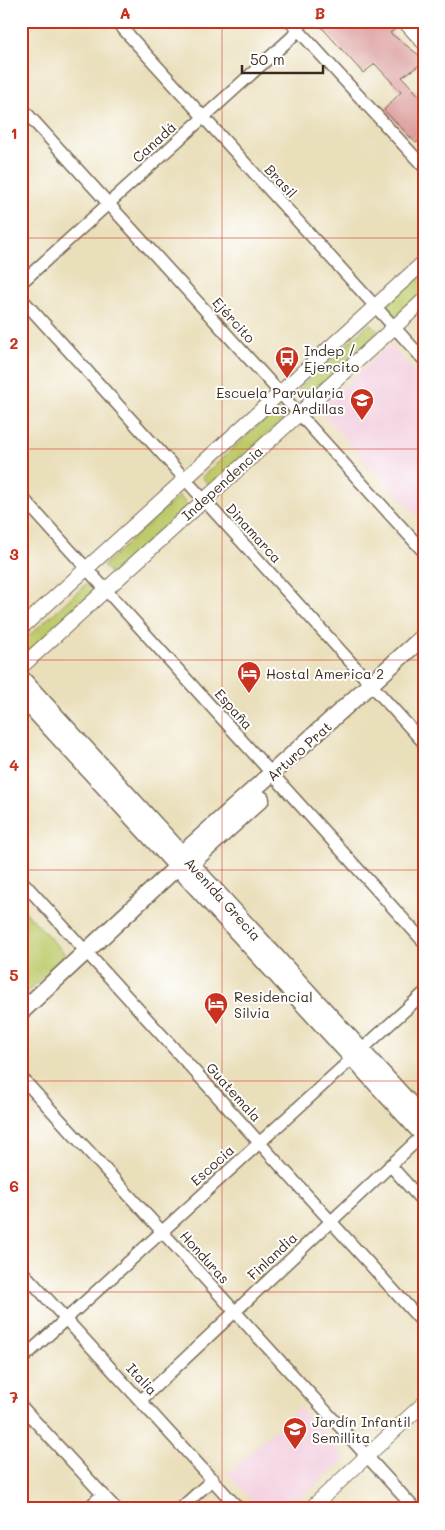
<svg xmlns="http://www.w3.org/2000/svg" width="445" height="1530" font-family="Mali,sans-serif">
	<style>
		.built { fill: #f3cfdf }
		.green { fill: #beca6b; stroke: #7c7a44 }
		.building { fill: #dc9f9e }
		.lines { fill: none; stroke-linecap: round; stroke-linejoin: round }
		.minor-casing { stroke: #786955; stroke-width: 14 }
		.tertiary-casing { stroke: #786955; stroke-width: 16 }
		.secondary-casing { stroke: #786955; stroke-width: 19 }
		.primary-casing { stroke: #786955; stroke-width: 20 }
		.minor { stroke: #fff; stroke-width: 11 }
		.tertiary { stroke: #fff; stroke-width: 14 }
		.secondary { stroke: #fff; stroke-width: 16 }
		.primary { stroke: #fff; stroke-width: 18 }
		.grid { fill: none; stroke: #c8321e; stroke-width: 1; stroke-opacity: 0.55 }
		.labels { text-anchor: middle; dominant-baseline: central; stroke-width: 4; stroke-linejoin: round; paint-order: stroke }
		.street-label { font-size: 14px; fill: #3b2a1e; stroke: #fff }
		.poi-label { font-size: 14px; fill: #3b2a1e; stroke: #fff; text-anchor: start }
		.neatline { fill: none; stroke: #c8321e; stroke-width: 2 }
		.grid-label { font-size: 16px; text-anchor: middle; font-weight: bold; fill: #c8321e }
	</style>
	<rect width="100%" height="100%" fill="#fff"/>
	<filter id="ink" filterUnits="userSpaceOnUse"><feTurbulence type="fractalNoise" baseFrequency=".02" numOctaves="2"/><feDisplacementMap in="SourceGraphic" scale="10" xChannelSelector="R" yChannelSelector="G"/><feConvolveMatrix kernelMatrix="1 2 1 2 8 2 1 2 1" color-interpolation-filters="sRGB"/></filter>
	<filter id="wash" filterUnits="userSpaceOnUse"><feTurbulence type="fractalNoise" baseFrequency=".0096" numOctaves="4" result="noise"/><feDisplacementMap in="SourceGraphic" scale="20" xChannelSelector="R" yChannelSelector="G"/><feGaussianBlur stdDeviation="1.12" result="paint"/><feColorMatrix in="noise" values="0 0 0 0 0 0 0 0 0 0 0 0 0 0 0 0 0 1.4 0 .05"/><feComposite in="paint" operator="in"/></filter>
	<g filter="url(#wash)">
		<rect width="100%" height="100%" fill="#eadfbb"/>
		<path class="built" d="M390 344 424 382V523L318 410Z
			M299 1407 345 1459 288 1509H260L228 1474Z"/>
		<path class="green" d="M424 271V291L395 317 385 307Z
			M370 323 379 332 306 398 298 389Z
			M278 407 287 416 210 486 202 477Z
			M179 496 188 505 111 574 103 566Z
			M86 584 95 591 21 658V643Z
			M21 907 66 955 21 998Z"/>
		<g id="blocks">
			<path class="building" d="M316 21H393L398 27 390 33 424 59V62L402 77 424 101V136L416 143 384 110 401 92 375 64 363 73Z"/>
		</g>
	</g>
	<g filter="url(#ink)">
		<use href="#blocks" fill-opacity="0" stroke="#786955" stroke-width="1"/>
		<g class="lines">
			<g class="minor-casing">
				<path id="minor" d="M116 21 424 360
					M290 21 424 167
					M21 107 424 552
					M21 283 292 37 303 21
					M21 298 424 743
					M21 496 424 942
					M21 880 424 1324
					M21 1077 415 1509
					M390 1165 424 1203
					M21 1270 239 1509
					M21 1360 424 993
					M141 1400 424 1134
					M21 1406 116 1509
					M87 1509 103 1494
					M180 1509 213 1479"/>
			</g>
			<g class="tertiary-casing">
				<path id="tertiary" d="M21 628 424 262
					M21 667 424 300
					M310 1509 424 1403"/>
			</g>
			<g class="secondary-casing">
				<path id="secondary" d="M21 678 424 1119
					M21 696 424 1136
					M181 866 190 864 261 799
					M21 1012 177 867 182 854 424 636"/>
			</g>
			<g class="primary-casing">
				<path id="primary" d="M407 21 424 40"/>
			</g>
			<use href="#minor" class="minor"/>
			<use href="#tertiary" class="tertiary"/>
			<use href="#secondary" class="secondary"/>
			<use href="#primary" class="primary"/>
		</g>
	</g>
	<path class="grid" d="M222 21V1509M21 238H424M21 449H424M21 660H424M21 870H424M21 1081H424M21 1292H424"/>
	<defs>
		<g id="bus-pin" transform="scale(1.25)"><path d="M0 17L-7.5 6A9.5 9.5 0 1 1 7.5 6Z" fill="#c8321e" stroke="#fff"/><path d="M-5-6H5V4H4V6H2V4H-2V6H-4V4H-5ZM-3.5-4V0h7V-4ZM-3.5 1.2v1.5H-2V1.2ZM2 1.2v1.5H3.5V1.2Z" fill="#fff"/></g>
		<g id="school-pin" transform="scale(1.25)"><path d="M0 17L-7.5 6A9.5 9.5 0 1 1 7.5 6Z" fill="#c8321e" stroke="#fff"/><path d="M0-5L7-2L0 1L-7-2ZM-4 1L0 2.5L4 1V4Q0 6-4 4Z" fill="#fff"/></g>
		<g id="hotel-pin" transform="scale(1.25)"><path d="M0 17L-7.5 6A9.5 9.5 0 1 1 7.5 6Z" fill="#c8321e" stroke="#fff"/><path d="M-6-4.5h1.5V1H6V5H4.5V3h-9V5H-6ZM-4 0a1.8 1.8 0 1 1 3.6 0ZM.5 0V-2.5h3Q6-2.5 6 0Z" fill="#fff"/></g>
	</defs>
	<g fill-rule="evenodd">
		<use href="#bus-pin" x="287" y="358"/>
		<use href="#school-pin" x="362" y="400"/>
		<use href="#hotel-pin" x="249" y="673"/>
		<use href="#hotel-pin" x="216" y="1004"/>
		<use href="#school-pin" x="295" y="1429"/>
	</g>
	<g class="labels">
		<g class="street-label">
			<text transform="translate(154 142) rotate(-42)">Canadá</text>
			<text transform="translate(281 181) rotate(48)">Brasil</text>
			<text transform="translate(234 320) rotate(48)">Ejército</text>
			<text transform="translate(222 483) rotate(-42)">Independencia</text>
			<text transform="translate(254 533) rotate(48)">Dinamarca</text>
			<text transform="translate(234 709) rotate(48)">España</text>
			<text transform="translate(299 751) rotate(-42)">Arturo Prat</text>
			<text transform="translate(223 899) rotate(48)">Avenida Grecia</text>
			<text transform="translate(234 1092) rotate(48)">Guatemala</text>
			<text transform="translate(212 1165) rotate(-42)">Escocia</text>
			<text transform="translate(272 1256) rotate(-43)">Finlandia</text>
			<text transform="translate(205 1257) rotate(48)">Honduras</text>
			<text transform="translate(142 1379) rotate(47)">Italia</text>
		</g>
		<g class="poi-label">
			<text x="304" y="350">Indep /<tspan x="304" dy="16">Ejercito</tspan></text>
			<text x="344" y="392" text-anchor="end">Escuela Parvularia<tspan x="344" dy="16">Las Ardillas</tspan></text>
			<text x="266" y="673">Hostal America 2</text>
			<text x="234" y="996">Residencial<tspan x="234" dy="16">Silvia</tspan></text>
			<text x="312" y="1421">Jardín Infantil<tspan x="312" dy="16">Semillita</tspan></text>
		</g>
	</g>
	<rect width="445" height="1530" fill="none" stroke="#fff" stroke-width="55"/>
	<path d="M242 65v8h81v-8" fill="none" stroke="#3b2a1e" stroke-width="2.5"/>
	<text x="250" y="65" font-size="15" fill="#3b2a1e" stroke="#ffffff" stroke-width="4" paint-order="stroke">50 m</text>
	<rect x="28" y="28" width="390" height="1474" class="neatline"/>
	<g class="grid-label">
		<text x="125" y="19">A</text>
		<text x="320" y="19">B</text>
		<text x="14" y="139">1</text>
		<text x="14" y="349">2</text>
		<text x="14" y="560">3</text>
		<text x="14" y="771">4</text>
		<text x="14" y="981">5</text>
		<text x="14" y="1192">6</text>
		<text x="14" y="1403">7</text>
	</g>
</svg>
